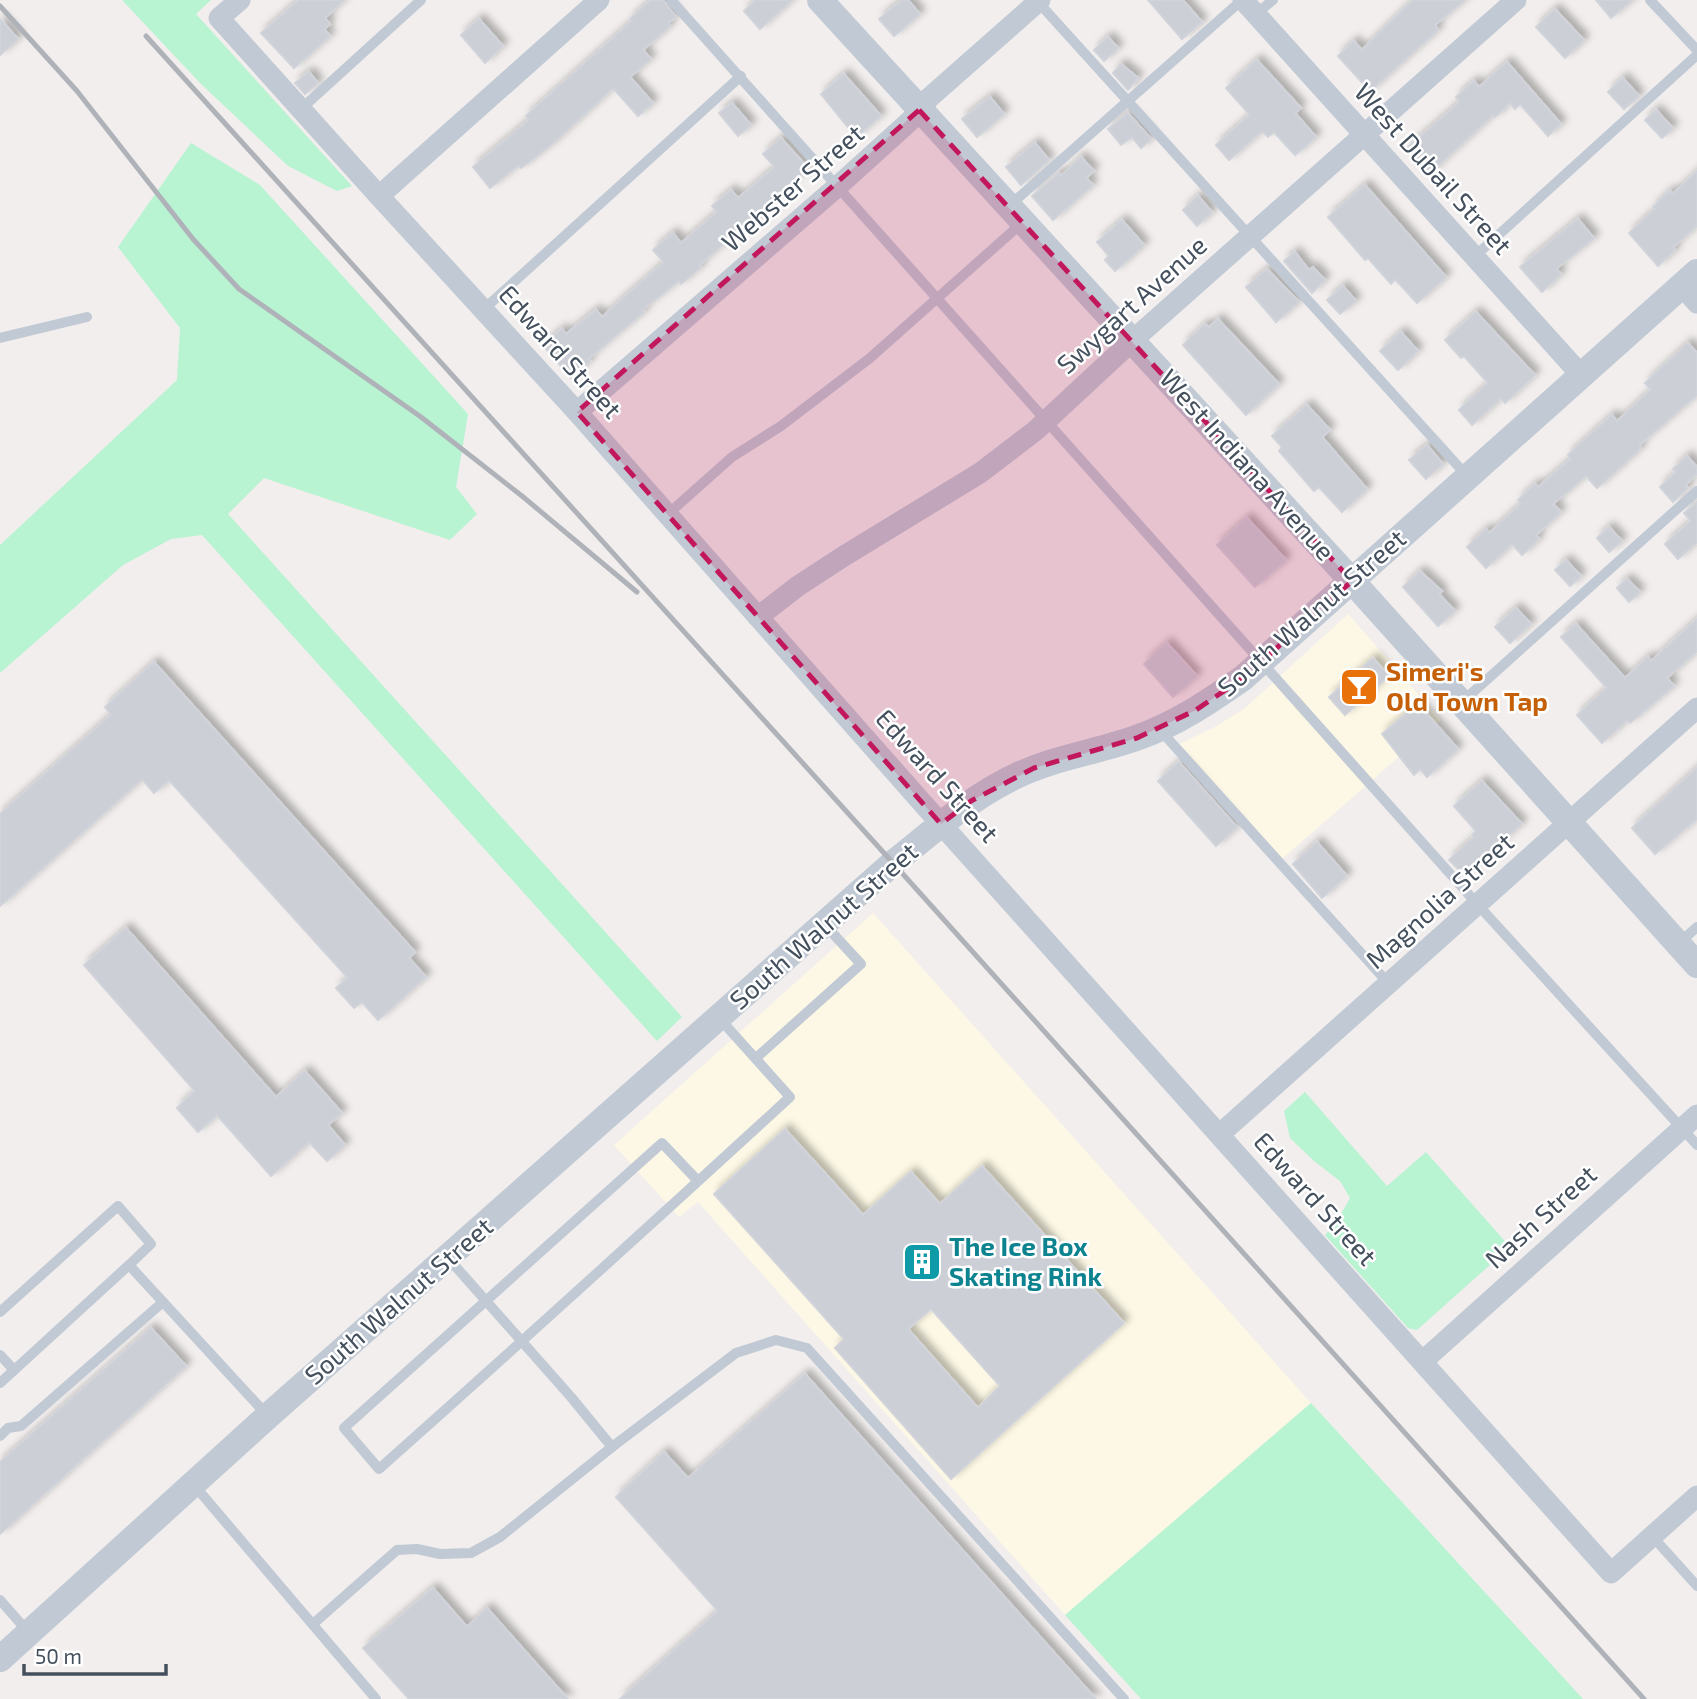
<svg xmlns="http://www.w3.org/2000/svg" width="1697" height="1699" font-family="'Exo 2',sans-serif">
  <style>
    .commercial { fill: #fdf8e5 }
    .green { fill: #b8f3d2 }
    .building { fill: #cccfd6; stroke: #d1d3da; stroke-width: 2; fill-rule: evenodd; filter: url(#shadow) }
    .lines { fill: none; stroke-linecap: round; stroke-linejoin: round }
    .service { stroke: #c0c9d4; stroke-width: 10 }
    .minor { stroke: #c0c9d4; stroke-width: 21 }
    .tertiary { stroke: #c0c9d4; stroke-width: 26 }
    .rail { stroke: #afb2b9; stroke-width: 5 }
    .marked { fill: #c2185b; fill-opacity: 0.2; stroke: #c2185b; stroke-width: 5; stroke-dasharray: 14 9; stroke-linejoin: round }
    .labels { text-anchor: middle; stroke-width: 5; stroke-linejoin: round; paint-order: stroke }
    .street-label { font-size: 26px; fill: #44505d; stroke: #fff }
    .food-label { font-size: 26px; font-weight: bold; fill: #c56008; stroke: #fff; text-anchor: start }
    .culture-label { font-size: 26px; font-weight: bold; fill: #0d838f; stroke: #fff; text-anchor: start }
  </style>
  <defs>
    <filter id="shadow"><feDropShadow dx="5" dy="-5" stdDeviation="3.5" flood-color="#0004"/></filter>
  </defs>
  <rect width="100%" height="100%" fill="#f1eeed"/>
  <g class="commercial">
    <polygon points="1348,614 1441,720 1282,859 1179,744 1213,728 1244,709"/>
    <polygon points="873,913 1311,1403 1065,1615 698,1202 679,1217 614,1145"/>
  </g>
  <g class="green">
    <polygon points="122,0 211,0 196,14 352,186 337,191 288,166 201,84"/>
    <polygon points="191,143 260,185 468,414 456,487 477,514 450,540 264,478 228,514 682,1017 657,1041 202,535 171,539 123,565 0,673 0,545 177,380 180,328 118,247"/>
    <polygon points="1305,1092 1387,1186 1426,1152 1510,1247 1417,1330 1408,1328 1325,1235 1336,1223 1350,1198 1340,1181 1314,1161 1290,1138 1284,1111"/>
    <polygon points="1311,1403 1583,1699 1141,1699 1065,1615"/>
  </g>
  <g class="building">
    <polygon points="299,0 344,0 325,18 330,24 324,29 330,36 294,68 261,33"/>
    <polygon points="651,0 663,0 676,17 668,23 670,26 643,50 651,59 630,77 653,103 638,116 613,88 551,145 521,168 519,165 490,188 473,167 529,120 526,116 632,21 630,19"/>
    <polygon points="756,0 792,0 760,29 744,11"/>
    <polygon points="902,0 908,0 920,14 894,36 879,19"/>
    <polygon points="1148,0 1183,0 1202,22 1182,39"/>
    <polygon points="1413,0 1465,0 1435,25 1438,30 1370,91 1338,56 1354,41 1362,50"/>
    <polygon points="1596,0 1632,0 1611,18"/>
    <polygon points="1555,9 1584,40 1565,58 1536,27"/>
    <polygon points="0,19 18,39 0,55"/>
    <polygon points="479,19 503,46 485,63 461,35"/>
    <polygon points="1108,37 1118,48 1104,61 1094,50"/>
    <polygon points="1257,60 1301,108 1295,113 1316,137 1295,155 1274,132 1268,137 1262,131 1229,160 1216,145 1250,115 1226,88"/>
    <polygon points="1507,62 1561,124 1548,136 1520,104 1515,109 1510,103 1495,117 1493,115 1430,173 1407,148 1460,102 1456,97 1474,81 1479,87"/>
    <polygon points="1121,64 1138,78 1128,90 1113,73"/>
    <polygon points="309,72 318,83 305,94 295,83"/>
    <polygon points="844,74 881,116 856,137 821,94"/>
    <polygon points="1623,78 1639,96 1624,109 1608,92"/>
    <polygon points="990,97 1004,114 977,137 962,119"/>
    <polygon points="732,103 751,125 738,136 719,113"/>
    <polygon points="1656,110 1673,128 1662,138 1645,120"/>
    <polygon points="1128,113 1151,139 1141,148 1132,137 1121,145 1108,129"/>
    <polygon points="781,138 808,168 753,217 756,220 737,236 735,234 699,265 701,267 681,284 679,281 642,310 644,312 588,359 590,361 571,378 543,345 562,329 566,334 596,310 602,317 664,262 653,250 673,233 681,243 717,212 712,206 731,190 738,198 775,167 763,154"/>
    <polygon points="1035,143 1049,160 1021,185 1006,167"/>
    <polygon points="1081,157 1094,171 1086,178 1093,185 1053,220 1032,196 1059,173 1061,176"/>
    <polygon points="1697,171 1697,226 1673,247 1675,250 1658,266 1629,233 1655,209 1653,207 1670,191 1673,194"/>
    <polygon points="1365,185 1446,277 1417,303 1395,279 1391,284 1368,258 1365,260 1328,217"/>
    <polygon points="1198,196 1212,212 1197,226 1183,210"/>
    <polygon points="1578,219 1594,238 1556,269 1561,274 1542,292 1520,267"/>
    <polygon points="1122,220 1144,245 1115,271 1105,260 1109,256 1097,242"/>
    <polygon points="1295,252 1309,270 1313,267 1325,280 1312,293 1284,261"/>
    <polygon points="1267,269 1299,302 1276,322 1246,287"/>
    <polygon points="1343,286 1356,301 1340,314 1327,300"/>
    <polygon points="1476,312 1535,375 1505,403 1501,398 1472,425 1459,410 1488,383 1464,356 1461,358 1445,340"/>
    <polygon points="1218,319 1279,384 1246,415 1183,345 1205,324 1209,327"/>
    <polygon points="1401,332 1418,351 1398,370 1380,351"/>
    <polygon points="1688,343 1697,353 1697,395 1639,445 1641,448 1597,488 1586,476 1553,504 1561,512 1536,535 1539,539 1522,555 1512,544 1486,568 1467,547 1486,529 1489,533 1521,504 1518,500 1535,484 1538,487 1571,459 1568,455 1612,415 1617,421 1651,390 1645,383"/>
    <polygon points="1307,405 1330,430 1322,437 1367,489 1342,512 1319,487 1314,491 1279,451 1282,447 1272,436"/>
    <polygon points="1427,445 1443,464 1426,479 1409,460"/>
    <polygon points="1687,456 1697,467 1697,474 1685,485 1688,488 1673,502 1660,487 1676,472 1673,469"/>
    <polygon points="1697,502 1697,542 1678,559 1665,544 1691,521 1684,513"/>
    <polygon points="1247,518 1286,560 1255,587 1217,545"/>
    <polygon points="1609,527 1622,541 1609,552 1597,538"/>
    <polygon points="1566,560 1581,576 1570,586 1555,570"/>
    <polygon points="1420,571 1442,591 1439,594 1455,611 1438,626 1403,587"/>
    <polygon points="1627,579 1640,592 1629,602 1617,588"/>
    <polygon points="1516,608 1531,624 1510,643 1495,627"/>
    <polygon points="1697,619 1697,651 1667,678 1674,686 1630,723 1627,720 1602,743 1577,715 1607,688 1561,637 1576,624 1625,678 1648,657 1651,661"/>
    <polygon points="1167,643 1197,676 1173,697 1144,664"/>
    <polygon points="1373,658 1389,676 1345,715 1329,697"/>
    <polygon points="154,662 415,952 409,958 426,977 378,1020 362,1002 354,1008 336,988 348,978 169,780 154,793 142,779 0,906 0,814 111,715 105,707"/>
    <polygon points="1418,704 1458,749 1427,777 1420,769 1414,775 1382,734"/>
    <polygon points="1179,762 1237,827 1216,846 1158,781"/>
    <polygon points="1697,768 1697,819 1655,854 1632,828"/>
    <polygon points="1482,781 1522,824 1463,874 1449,860 1474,837 1472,835 1476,831 1454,806"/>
    <polygon points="1317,842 1347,876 1322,898 1293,864"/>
    <polygon points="126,928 276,1097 305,1071 342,1113 328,1125 345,1145 327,1161 309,1142 271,1176 217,1115 198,1132 177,1108 195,1091 84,965"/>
    <path d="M 785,1129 L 863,1215 L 911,1172 L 940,1204 L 982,1166 L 1124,1323 L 951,1479 L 835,1348 L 844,1339 L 714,1194 ZM 931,1309 L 1000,1386 L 978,1408 L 908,1329 Z"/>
    <polygon points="151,1328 186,1366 0,1534 0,1462"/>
    <polygon points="805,1374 1096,1699 620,1699 718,1611 616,1497 664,1452 688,1478"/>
    <polygon points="433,1588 467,1627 487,1608 568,1699 409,1699 363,1648"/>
  </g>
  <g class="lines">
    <g class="service">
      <polyline points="671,0 1478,905 1697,1145"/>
      <polyline points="1650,0 1697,50"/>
      <polyline points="1038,2 1468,477"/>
      <polyline points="1256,14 1273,0"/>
      <polyline points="301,109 421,0"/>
      <polyline points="1009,206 1242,0"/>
      <polyline points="1474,257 1697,55"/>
      <polyline points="484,309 741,76"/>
      <polyline points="0,338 87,317"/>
      <polyline points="668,514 732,457 781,426 870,358 1023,222"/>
      <polyline points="1462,702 1697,491"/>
      <polyline points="1160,730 1389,984"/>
      <polyline points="1678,944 1697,927"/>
      <polyline points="756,1058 861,964 824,924"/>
      <path d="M 698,1181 L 662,1143 L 344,1428 L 379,1469 C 517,1346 654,1222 790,1097 L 719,1018"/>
      <polyline points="448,1258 571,1397 612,1447 736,1353 776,1340 807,1348 1124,1699"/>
      <polyline points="0,1312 118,1206 151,1244 129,1265"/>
      <polyline points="0,1355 14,1370"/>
      <polyline points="0,1383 129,1265 267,1415"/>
      <polyline points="0,1436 8,1428 21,1426 163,1302"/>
      <polyline points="194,1485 376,1699"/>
      <polyline points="1652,1536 1697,1586"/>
      <polyline points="0,1600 29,1633"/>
      <polyline points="313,1624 397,1550 417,1549 440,1554 471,1553 500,1537 612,1447"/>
    </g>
    <g class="minor">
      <polyline points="240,0 219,18 379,196 577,412 941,824 1611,1573 1697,1496"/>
      <polyline points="1243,0 1582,376"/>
      <polyline points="379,196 599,0"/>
      <polyline points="1682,286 1697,303"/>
      <polyline points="577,412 838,186 911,120 929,98 1040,0"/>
      <polyline points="758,617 798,586 844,556 980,473 1035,431 1133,340 1516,0"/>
      <polyline points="1220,1134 1697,708"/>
      <polyline points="1423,1361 1697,1115"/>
    </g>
    <g class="tertiary">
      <polyline points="820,0 1352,581 1697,965"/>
      <path d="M 0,1659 L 268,1416 L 893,863 C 931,833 966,801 1010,779 C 1050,758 1094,753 1136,738 C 1175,725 1210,701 1243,678 L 1697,272"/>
    </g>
    <g class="rail">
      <polyline points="0,6 77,91 193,239 239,289 421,417 522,496 637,592"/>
      <polyline points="146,36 893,863 1644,1699"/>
    </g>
  </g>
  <path class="marked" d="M 919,110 L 1352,581 L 1243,678 L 1196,710 L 1137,738 L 1034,768 L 971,801 L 941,824 L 577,412 Z"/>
  <defs>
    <symbol id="bar-square" viewBox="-11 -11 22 22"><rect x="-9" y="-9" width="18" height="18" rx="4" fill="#e8710a" stroke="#fff"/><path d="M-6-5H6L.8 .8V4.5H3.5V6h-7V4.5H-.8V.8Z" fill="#fff"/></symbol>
    <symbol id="building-square" viewBox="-11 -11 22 22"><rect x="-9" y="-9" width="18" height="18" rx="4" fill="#0f9aa8" stroke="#fff"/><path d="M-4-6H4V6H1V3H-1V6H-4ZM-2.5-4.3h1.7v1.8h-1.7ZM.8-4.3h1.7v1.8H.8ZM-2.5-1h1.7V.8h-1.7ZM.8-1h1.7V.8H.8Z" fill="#fff"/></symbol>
  </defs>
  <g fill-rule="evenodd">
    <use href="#bar-square" x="1337" y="665" width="44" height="44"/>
    <use href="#building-square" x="900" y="1240" width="44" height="44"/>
  </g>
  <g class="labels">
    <g class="street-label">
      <text transform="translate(1433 169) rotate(48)" y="9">West Dubail Street</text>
      <text transform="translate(793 188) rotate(-41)" y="9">Webster Street</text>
      <text transform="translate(1132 305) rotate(-42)" y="9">Swygart Avenue</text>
      <text transform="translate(560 352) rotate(48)" y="9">Edward Street</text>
      <text transform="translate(1247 465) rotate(48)" y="9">West Indiana Avenue</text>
      <text transform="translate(1312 613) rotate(-41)" y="9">South Walnut Street</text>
      <text transform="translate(937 776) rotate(48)" y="9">Edward Street</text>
      <text transform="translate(1440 901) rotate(-42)" y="9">Magnolia Street</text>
      <text transform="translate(824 926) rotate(-41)" y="9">South Walnut Street</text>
      <text transform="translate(1315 1199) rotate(48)" y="9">Edward Street</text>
      <text transform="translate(1541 1217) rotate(-42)" y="9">Nash Street</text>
      <text transform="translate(399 1301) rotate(-41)" y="9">South Walnut Street</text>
    </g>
    <g class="food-label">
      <text x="1386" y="681">Simeri's<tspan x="1386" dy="30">Old Town Tap</tspan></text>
    </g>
    <g class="culture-label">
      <text x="949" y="1256">The Ice Box<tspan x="949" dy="30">Skating Rink</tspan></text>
    </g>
  </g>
  <path d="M24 1664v10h142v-10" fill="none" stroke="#44505d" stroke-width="3.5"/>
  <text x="35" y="1664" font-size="21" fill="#44505d" stroke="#ffffff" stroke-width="5" paint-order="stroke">50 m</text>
</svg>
